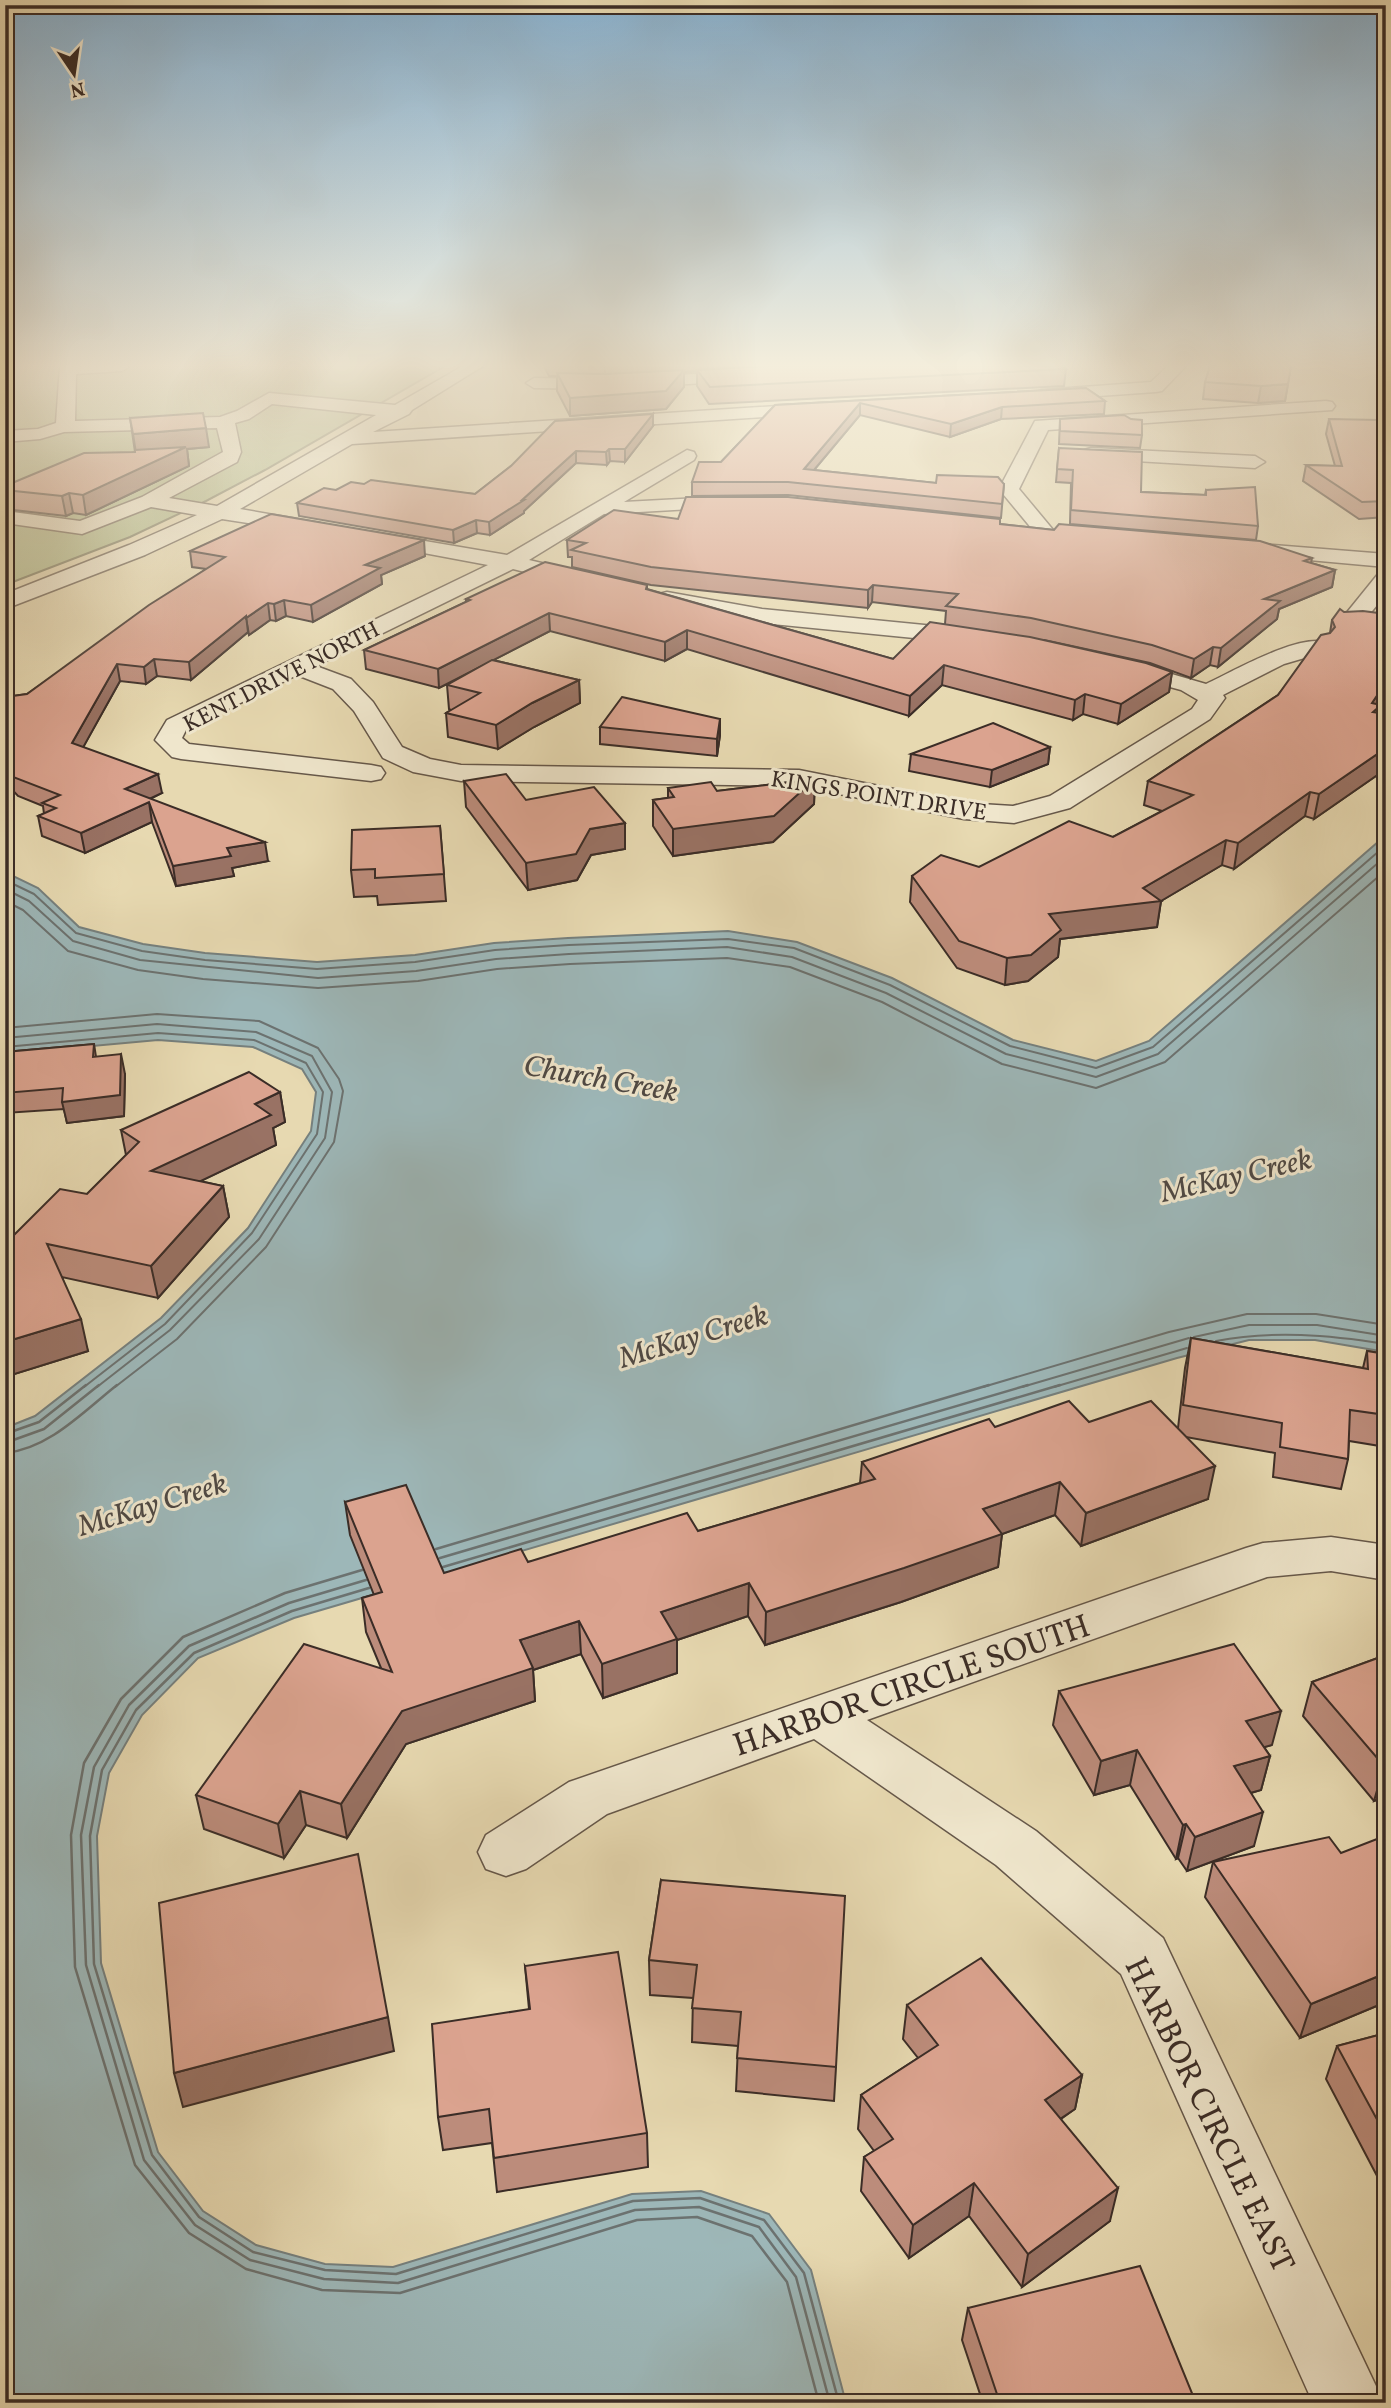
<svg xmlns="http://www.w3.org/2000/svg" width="1391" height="2408" font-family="Vollkorn,serif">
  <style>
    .green { fill: #b4bf8d; stroke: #78765a; stroke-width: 2 }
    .water { fill: #9db7b8; stroke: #76807e; stroke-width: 2 }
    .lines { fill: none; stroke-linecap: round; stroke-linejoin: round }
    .shore-far1 { stroke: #6c7270; stroke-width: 2 }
    .shore { stroke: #6c7270; stroke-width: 2.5 }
    .minor-casing { stroke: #66584a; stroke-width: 3 }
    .minor { fill: #efe6cc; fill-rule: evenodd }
    .wall { fill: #bc8c7b; stroke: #3b2d27; stroke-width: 2 }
    .shaded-wall { fill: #997264; stroke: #3b2d27; stroke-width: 2 }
    .building { fill: #dba38f; stroke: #3b2d27; stroke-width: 2 }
    .labels { text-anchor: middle; stroke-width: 6; stroke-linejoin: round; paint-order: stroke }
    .far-street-label { font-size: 23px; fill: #3b2d27; stroke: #efe6cc }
    .water-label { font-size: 30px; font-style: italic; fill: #4f4944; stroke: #efe6cc }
    .near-street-label { font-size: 33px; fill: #3b2d27; stroke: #efe6cc }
  </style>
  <rect width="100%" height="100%" fill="#e7d9b1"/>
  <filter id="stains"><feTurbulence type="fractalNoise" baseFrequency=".00286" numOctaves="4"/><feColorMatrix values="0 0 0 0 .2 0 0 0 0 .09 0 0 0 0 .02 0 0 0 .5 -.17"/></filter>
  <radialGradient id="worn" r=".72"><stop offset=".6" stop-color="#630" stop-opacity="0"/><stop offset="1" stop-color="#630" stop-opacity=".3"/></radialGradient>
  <polygon class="green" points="5,366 445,366 265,470 206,501 130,537 5,585"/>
  <polygon class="water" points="1386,835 1386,1352 1315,1340 1249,1340 1177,1358 294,1618 198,1658 142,1715 109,1773 97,1836 101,1963 158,2152 203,2211 256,2245 325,2264 393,2267 632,2194 701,2191 769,2214 811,2270 846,2403 5,2403 5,1428 35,1416 161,1318 248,1228 311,1131 316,1092 302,1069 253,1047 158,1040 5,1054 5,872 38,888 79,927 143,944 205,953 317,962 415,955 494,943 568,938 728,931 797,942 892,978 1013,1040 1096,1061 1149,1041"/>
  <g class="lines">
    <g class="shore-far1">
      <polyline points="5,880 34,894 76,933 142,951 205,960 317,969 415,962 495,950 569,945 728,939 794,948 890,985 1010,1046 1096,1068 1153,1047 1386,845"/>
      <polyline points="5,889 29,901 73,941 140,960 318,978 416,971 496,959 569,954 727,947 792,957 886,993 1006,1054 1096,1077 1158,1054 1386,856"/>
      <polyline points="5,901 23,910 68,951 138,970 203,979 318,988 418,981 497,969 570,964 727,958 790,967 882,1002 1002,1064 1096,1088 1165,1062 1386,870"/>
      <polyline points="5,1028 157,1014 259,1021 318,1048 339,1079 343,1091 334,1142 266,1247 177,1339 115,1387"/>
      <polyline points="5,1038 157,1024 256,1032 312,1056 332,1092 325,1138 259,1239 170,1330 97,1387"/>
      <polyline points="5,1047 158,1033 254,1040 306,1063 323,1092 317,1134 252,1233 165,1324 84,1387"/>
      <polyline points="1194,1337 1249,1325 1317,1325 1386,1336"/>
      <path d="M 1216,1341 C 1273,1330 1329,1335 1386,1344"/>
      <polyline points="983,1387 1169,1332 1247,1314 1316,1314 1386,1325"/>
      <polyline points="1022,1387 1189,1338"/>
      <polyline points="1054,1387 1187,1348"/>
    </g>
    <g class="shore">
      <polyline points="5,1434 39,1422 86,1385"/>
      <polyline points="5,1443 44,1429 99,1385"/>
      <path d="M 5,1453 C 49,1449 84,1411 117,1385"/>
      <polyline points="436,1549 989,1385"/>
      <polyline points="440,1558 1028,1385"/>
      <polyline points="443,1567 1060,1385"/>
      <polyline points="362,1570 285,1593 183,1637 121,1699 84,1763 71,1835 75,1967 135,2165 189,2233 246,2269 322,2290 400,2293 637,2220 697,2217 752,2236 787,2282 819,2403"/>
      <polyline points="366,1580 289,1603 189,1646 129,1705 94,1767 81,1835 86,1965 144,2160 195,2225 250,2260 324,2279 398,2283 635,2210 699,2207 759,2227 796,2277 830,2403"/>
      <polyline points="369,1588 292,1611 194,1653 136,1710 102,1770 90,1836 94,1964 152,2155 199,2217 253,2252 325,2270 396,2274 633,2201 700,2198 764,2220 804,2273 839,2403"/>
    </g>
    <defs>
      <g id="minor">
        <path d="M 60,366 L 130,366 L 122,371 L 76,374 L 75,421 L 220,417 L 237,411 L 269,393 L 395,405 L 463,366 L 483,366 L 412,410 L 409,414 L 373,432 L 824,403 L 833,408 L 824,413 L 352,444 L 240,509 L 320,523 L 323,527 L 320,531 L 313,533 L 222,519 L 145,555 L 5,609 L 5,594 L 129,545 L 197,515 L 151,507 L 82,534 L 5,523 L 5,511 L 80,521 L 142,497 L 223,452 L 217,428 L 64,432 L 40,439 L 5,442 L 5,431 L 38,429 L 56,423 ZM 272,404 L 376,415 L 217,506 L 169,498 L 237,462 L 241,452 L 235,423 L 249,419 Z"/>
        <polygon points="1168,366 1186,366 1162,391 1156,392 1041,400 1032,395 1041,390 1151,382"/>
        <polygon points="749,371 757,376 755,380 605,389 534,388 526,383 534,378 605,379"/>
        <polygon points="1326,401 1332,402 1335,406 1332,410 1048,430 1019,489 1054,531 1051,535 1037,535 999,489 1035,421"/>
        <polygon points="1091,448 1255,456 1265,462 1255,468 1084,458 1082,454 1084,450"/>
        <path d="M 687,450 L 694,452 L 696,456 L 694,460 L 624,502 L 737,496 L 744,498 L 747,502 L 744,506 L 604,514 L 529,560 L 592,575 L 595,580 L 592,585 L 584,587 L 513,569 L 316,666 L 351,679 L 373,702 L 402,747 L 430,759 L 461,765 L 799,770 L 964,803 L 1013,806 L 1050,796 L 1192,709 L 1198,700 L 1181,690 L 1111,671 L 1108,666 L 1111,661 L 1120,659 L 1206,684 C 1234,671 1296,635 1325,642 L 1329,647 L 1325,652 L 1284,664 L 1223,695 L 1225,698 L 1210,719 L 1070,808 L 1014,823 L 964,819 L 799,786 L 461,781 L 413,772 L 383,758 L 354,711 L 333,689 L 297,675 L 186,730 L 182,738 L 189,744 L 371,765 L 381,767 L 385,773 L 381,779 L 371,781 L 181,759 L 172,757 L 155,740 L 167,720 L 488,565 L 365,542 L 361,538 L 365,534 L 372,532 L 507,555 Z"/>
        <polygon points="1249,543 1386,554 1386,567 1241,554 1238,549 1241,544"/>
        <polygon points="1386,572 1386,594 1356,631 1340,631 1336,626 1340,621 1378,574"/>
        <polygon points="667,592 762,609 975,630 983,632 987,637 983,642 975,644 762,623 659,604 656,599 659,594"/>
        <polygon points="1331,1537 1386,1545 1386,1580 1331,1571 1267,1577 867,1720 1036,1831 1163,1938 1384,2403 1313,2403 1121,1974 996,1865 814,1739 607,1814 526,1869 506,1876 486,1869 478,1852 486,1835 569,1782 1246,1548 1263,1543"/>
      </g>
    </defs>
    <use href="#minor" class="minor-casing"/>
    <use href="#minor" class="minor"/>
  </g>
  <g class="wall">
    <polygon points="544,366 1062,366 1066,369 1064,386 709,404 697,386 697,371 684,372 684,387 666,409 570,416 557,391 557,376 549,376"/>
    <polygon points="1291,366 1285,401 1258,403 1203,399 1205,382"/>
    <polygon points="1086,388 1105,401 1104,414 1001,419 950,437 860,415 814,470 936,483 1004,484 1001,518 788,495 692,496 692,482 721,462 775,405"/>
    <polygon points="130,418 209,447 187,449 189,466 86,515 73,513 66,516 5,509 5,486 135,452"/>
    <polygon points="1060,419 1142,435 1140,448 1059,444"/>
    <polygon points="1329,419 1386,423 1386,517 1359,519 1303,481 1306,465 1335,466 1326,434"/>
    <polygon points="653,426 625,462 610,461 607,465 576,463 524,511 524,513 490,535 477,533 454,543 299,516 297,503 336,490 364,484 475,494 511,466"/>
    <polygon points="1059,448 1141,492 1205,495 1206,490 1258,526 1256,540 1070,524 1071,483 1056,482"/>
    <polygon points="678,519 1000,524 1312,558 1311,563 1335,570 1332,587 1279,609 1277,619 1218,667 1210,665 1191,678 1150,663 1044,640 1172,672 1169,692 1118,724 1083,714 1073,720 942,685 909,716 687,649 665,661 550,631 493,660 579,680 580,703 534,727 498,749 448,737 446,713 451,710 449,709 447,685 472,672 439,688 366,669 364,650 466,602 466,599 647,585 647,589 893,659 945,624 946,611 872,602 868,608 651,585 572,567 572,557 568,557 567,540"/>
    <polygon points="190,551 425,556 381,575 382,584 313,622 286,616 276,621 270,620 249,635 248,632 191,680 157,676 146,684 120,681 83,747 162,793 150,799 268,861 232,868 234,876 176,886 152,822 85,853 42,836 38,816 44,814 43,806 18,796 5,782 5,697 27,694 206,569 192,567"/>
    <polygon points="1344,612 1386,614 1386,698 1380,706 1379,713 1386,714 1386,769 1314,819 1305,816 1234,869 1222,865 1161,901 1157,927 1060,939 1058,957 1028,981 1005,985 957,968 910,902 912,876 979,867 1113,837 1162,811 1144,805 1148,781 1278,695 1330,633 1332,620"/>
    <polygon points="720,719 720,735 717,756 600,744 600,727"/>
    <polygon points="1050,747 1048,764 990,787 909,771 911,754"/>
    <polygon points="815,779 814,804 773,842 673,856 653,826 653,800 668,798 668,788 717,791"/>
    <polygon points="464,781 526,800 625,823 625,849 591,855 577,880 528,890 466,807"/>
    <polygon points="440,826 446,901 378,905 377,896 354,897 351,870"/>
    <polygon points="94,1044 96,1057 125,1074 124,1116 67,1123 64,1109 5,1113 5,1052"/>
    <polygon points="280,1092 285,1122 273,1128 276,1145 200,1181 223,1186 229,1217 158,1298 62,1277 88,1351 5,1377 5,1244 87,1194 126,1155 121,1130"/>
    <polygon points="1191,1338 1363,1368 1367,1351 1386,1354 1386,1447 1349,1441 1348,1459 1341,1489 1273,1477 1275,1453 1186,1437 1208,1499 1081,1546 1055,1515 1002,1534 998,1567 901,1602 765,1645 748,1616 677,1640 677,1673 603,1698 581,1654 533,1670 535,1701 406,1744 347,1838 306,1825 284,1858 204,1829 196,1795 381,1668 366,1632 362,1598 374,1595 350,1535 345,1502 444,1573 528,1562 698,1531 860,1483 862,1462 995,1427 1089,1422 1178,1428 1185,1368"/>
    <polygon points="1386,1655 1386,1796 1374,1801 1303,1716 1312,1682"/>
    <polygon points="1059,1691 1272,1745 1264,1747 1270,1756 1261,1790 1251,1793 1254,1846 1187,1871 1178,1858 1176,1859 1130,1785 1094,1795 1053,1725"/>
    <polygon points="1386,1850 1386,2002 1300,2038 1205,1897 1213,1862"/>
    <polygon points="661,1880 836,2067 834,2101 736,2091 738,2046 692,2042 693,1998 650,1995 649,1960"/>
    <polygon points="525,1966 647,2133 648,2167 497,2192 492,2143 443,2150 438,2117 529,2009"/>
    <polygon points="907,2005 1082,2075 1075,2109 1061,2119 1110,2221 1022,2287 969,2216 909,2258 861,2191 864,2157 874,2151 858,2129 861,2095 918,2058 903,2039"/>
    <polygon points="1386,2033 1386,2193 1326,2079 1337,2046"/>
    <polygon points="968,2308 1196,2403 983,2403 962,2340"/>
  </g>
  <g class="shaded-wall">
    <polygon points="605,366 790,366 684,372 684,387 666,409 570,416 570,398 605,376"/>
    <polygon points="1288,384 1285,401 1258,403 1261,386"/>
    <polygon points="860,403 860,415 804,482 804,469"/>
    <polygon points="1002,407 1001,419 950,437 951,424"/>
    <polygon points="653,414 653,426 625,462 625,449"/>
    <polygon points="206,428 209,447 187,449 189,466 86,515 83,495 136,453 133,434"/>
    <polygon points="609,449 610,461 607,465 606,452"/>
    <polygon points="576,451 576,463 524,511 524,513 490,535 489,522 522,500"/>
    <polygon points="69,493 73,513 66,516 62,496"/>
    <polygon points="476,520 477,533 454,543 453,530"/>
    <polygon points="424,540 425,556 381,575 382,584 313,622 311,605 365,565"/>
    <polygon points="1335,570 1332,587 1279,609 1277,619 1218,667 1221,648 1264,599"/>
    <polygon points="873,585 872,602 868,608 868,590"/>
    <polygon points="284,600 286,616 276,621 274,604"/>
    <polygon points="268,603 270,620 249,635 246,618"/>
    <polygon points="549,613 550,631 439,688 438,669"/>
    <polygon points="246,616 248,632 191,680 189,662"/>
    <polygon points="687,630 687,649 665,661 665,642"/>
    <polygon points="1213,647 1210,665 1191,678 1194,659"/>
    <polygon points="154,659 157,676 146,684 144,667"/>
    <polygon points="117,664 120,681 75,762 72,743"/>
    <polygon points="944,665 942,685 909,716 910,696"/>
    <polygon points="1172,672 1169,692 1118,724 1121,704"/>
    <polygon points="579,680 580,703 534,727 498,749 496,725 532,703"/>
    <polygon points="1386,682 1386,698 1380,706 1376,728 1372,703"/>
    <polygon points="1085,694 1083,714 1073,720 1075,700"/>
    <polygon points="720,719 720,735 717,756 717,739"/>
    <polygon points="1050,747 1048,764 990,787 992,770"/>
    <polygon points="1386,748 1386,769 1314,819 1319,794"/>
    <polygon points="158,774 162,793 128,809 125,789"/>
    <polygon points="815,779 814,804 773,842 673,856 673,829"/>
    <polygon points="1310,792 1305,816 1234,869 1238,843"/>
    <polygon points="149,802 152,822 85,853 81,833"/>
    <polygon points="625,823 625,849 591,855 577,880 528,890 526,863 590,829"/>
    <polygon points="1226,840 1222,865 1161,901 1157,927 1060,939 1058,957 1028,981 1005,985 1007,958 1049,914 1143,888"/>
    <polygon points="265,842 268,861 232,868 234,876 176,886 173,866 227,848"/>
    <polygon points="121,1054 125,1074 124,1116 67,1123 62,1102"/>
    <polygon points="280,1092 285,1122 273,1128 276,1145 157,1202 151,1171 255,1104"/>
    <polygon points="223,1186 229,1217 158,1298 151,1266"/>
    <polygon points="81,1319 88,1351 5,1377 5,1342"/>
    <polygon points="1215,1466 1208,1499 1081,1546 1086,1513"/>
    <polygon points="1060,1482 1055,1515 1002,1534 998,1567 901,1602 765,1645 766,1612 983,1509"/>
    <polygon points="749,1583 748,1616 677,1640 677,1673 603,1698 602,1664 661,1612"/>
    <polygon points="579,1621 581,1654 533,1670 535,1701 406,1744 347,1838 341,1804 402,1711 520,1640"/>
    <polygon points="1281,1711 1272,1745 1237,1755 1246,1721"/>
    <polygon points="1137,1750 1130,1785 1094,1795 1101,1761"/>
    <polygon points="1270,1756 1261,1790 1225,1800 1234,1766"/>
    <polygon points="1384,1766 1386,1766 1386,1796 1374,1801"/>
    <polygon points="300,1791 306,1825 284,1858 278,1824"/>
    <polygon points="1263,1812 1254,1846 1187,1871 1195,1837"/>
    <polygon points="1186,1824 1178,1858 1176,1859 1183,1825"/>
    <polygon points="1386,1973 1386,2002 1300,2038 1311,2004"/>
    <polygon points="388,2017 394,2051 183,2107 174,2073"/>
    <polygon points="1082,2075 1075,2109 1039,2133 1045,2100"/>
    <polygon points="974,2183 969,2216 909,2258 913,2225"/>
    <polygon points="1118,2188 1110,2221 1022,2287 1028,2254"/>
  </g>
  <g class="building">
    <polygon points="766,366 1062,366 1066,369 710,387 697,370"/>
    <polygon points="1210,366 1291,366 1288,384 1261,386 1205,382"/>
    <polygon points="684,370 666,391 570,398 557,373 605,374"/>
    <polygon points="1086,388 1105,401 1002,407 951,424 860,403 804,469 936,483 937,475 998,477 1004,484 1002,504 788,482 692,482 699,462 721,462 775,405"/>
    <polygon points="203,413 206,428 133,434 130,418"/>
    <polygon points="653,414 625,449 609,449 606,452 576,451 522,500 524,500 489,522 476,520 453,530 297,503 324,488 336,490 351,482 364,484 371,480 475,494 511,466 555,421"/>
    <polygon points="1124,415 1131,419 1142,420 1142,435 1060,431 1060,419"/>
    <polygon points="1329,419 1379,420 1386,423 1386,501 1362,502 1306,465 1342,466"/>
    <polygon points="186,447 83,495 69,493 62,496 5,490 5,486 84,453 135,452 135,450"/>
    <polygon points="1059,448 1142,452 1141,492 1206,495 1206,490 1255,487 1258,526 1071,510 1073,470 1057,469"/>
    <polygon points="686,497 788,497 1000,519 1000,524 1054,530 1059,524 1260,541 1312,558 1304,561 1335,570 1264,599 1280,601 1221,648 1213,647 1194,659 1152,645 1031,618 946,606 958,594 873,585 868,590 651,567 571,550 586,543 567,540 614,510 678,519"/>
    <polygon points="271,514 424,540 365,565 380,568 311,605 284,600 274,604 268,603 246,618 246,616 189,662 154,659 144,667 117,664 72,743 158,774 125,789 265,842 227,848 231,856 173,866 149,802 81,833 38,816 56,808 42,803 60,795 13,777 5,768 5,697 27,694 149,605 225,557 190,551"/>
    <polygon points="545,562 647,585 646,589 893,659 930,622 1030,637 1146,663 1172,672 1121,704 1085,694 1075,700 944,665 910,696 687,630 665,642 549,613 438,669 364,650 470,600 466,599"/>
    <polygon points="1340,609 1344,612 1363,611 1386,614 1386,682 1372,703 1381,705 1373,712 1386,714 1386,748 1319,794 1310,792 1238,843 1226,840 1143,888 1161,901 1049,914 1061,930 1031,955 1007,958 959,941 912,876 941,855 979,867 1069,821 1113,837 1193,795 1148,781 1278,695 1321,635 1330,633 1335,627 1332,620"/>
    <polygon points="492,660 579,680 532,703 496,725 446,713 480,693 447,685"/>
    <polygon points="622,697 720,719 717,739 600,727"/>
    <polygon points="993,723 1050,747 992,770 911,754"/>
    <polygon points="506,774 526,800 594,787 625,823 590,829 576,854 526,863 464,781"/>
    <polygon points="815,779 774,816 673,829 653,800 674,797 668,788 711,782 717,791"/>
    <polygon points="440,826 444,874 375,878 375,869 351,870 352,830"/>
    <polygon points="94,1044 93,1057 121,1054 120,1095 62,1102 63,1088 5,1093 5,1052"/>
    <polygon points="249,1072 280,1092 255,1104 271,1115 151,1171 223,1186 151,1266 47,1244 81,1319 5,1342 5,1244 60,1189 87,1194 139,1142 121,1130"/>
    <polygon points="1191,1338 1368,1369 1367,1351 1386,1354 1386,1415 1350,1410 1348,1459 1280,1447 1282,1423 1183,1405"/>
    <polygon points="1069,1401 1089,1422 1151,1401 1215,1466 1086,1513 1060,1482 983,1509 1002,1534 904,1568 766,1612 749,1583 661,1612 677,1639 602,1664 579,1621 520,1640 533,1668 402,1711 341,1804 300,1791 278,1824 196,1795 304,1644 392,1672 362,1598 382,1592 345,1502 406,1485 444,1573 521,1549 528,1562 687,1513 698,1531 875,1479 862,1462 989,1419 995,1427"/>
    <polygon points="1234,1644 1281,1711 1246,1721 1270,1756 1234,1766 1263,1812 1195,1837 1186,1824 1183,1825 1137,1750 1101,1761 1059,1691"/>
    <polygon points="1386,1655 1386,1766 1384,1766 1312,1682"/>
    <polygon points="1329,1837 1341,1853 1377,1839 1386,1850 1386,1973 1311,2004 1213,1862"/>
    <polygon points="358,1854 388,2017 174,2073 159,1903"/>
    <polygon points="661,1880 845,1896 836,2067 737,2058 741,2012 692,2008 697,1965 649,1960"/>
    <polygon points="618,1952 647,2133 494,2158 489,2109 438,2117 432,2024 530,2009 525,1966"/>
    <polygon points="981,1958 1082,2075 1045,2100 1118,2188 1028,2254 974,2183 913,2225 864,2157 893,2139 861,2095 938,2045 907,2005"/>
    <polygon points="1386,2033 1386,2136 1337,2046"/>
    <polygon points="1140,2266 1196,2403 1000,2403 968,2308"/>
  </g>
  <linearGradient id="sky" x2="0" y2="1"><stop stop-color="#8ab5d5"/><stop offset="0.52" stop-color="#f4eedc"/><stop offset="1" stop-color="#f4eedc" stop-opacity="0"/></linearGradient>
  <rect width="1391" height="703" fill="url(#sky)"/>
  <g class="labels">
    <g class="far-street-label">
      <text transform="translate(281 676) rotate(-27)" y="8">KENT DRIVE NORTH</text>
      <text transform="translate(879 795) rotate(9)" y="8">KINGS POINT DRIVE</text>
    </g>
    <g class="water-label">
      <text transform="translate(601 1078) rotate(10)" y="10">Church Creek</text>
      <text transform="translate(1236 1175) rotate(-13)" y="10">McKay Creek</text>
      <text transform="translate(693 1336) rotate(-17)" y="10">McKay Creek</text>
      <text transform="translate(152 1504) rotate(-17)" y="10">McKay Creek</text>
    </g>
    <g class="near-street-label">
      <text transform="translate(911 1684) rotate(-19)" y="12">HARBOR CIRCLE SOUTH</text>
      <text transform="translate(1211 2114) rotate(64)" y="12">HARBOR CIRCLE EAST</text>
    </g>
  </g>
  <rect width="1391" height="2408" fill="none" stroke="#e7d9b1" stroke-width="28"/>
  <rect x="7" y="7" width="1377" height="2394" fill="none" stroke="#3b2d27" stroke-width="3.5"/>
  <rect x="14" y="14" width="1363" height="2380" fill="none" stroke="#3b2d27" stroke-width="2"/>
  <g transform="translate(74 74) rotate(167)" stroke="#efe6cc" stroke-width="5" paint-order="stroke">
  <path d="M0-5L12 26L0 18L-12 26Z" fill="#3b2d27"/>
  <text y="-10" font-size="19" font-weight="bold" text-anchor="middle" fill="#3b2d27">N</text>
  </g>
  <rect width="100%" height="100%" filter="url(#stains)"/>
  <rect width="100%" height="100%" fill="url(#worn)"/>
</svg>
